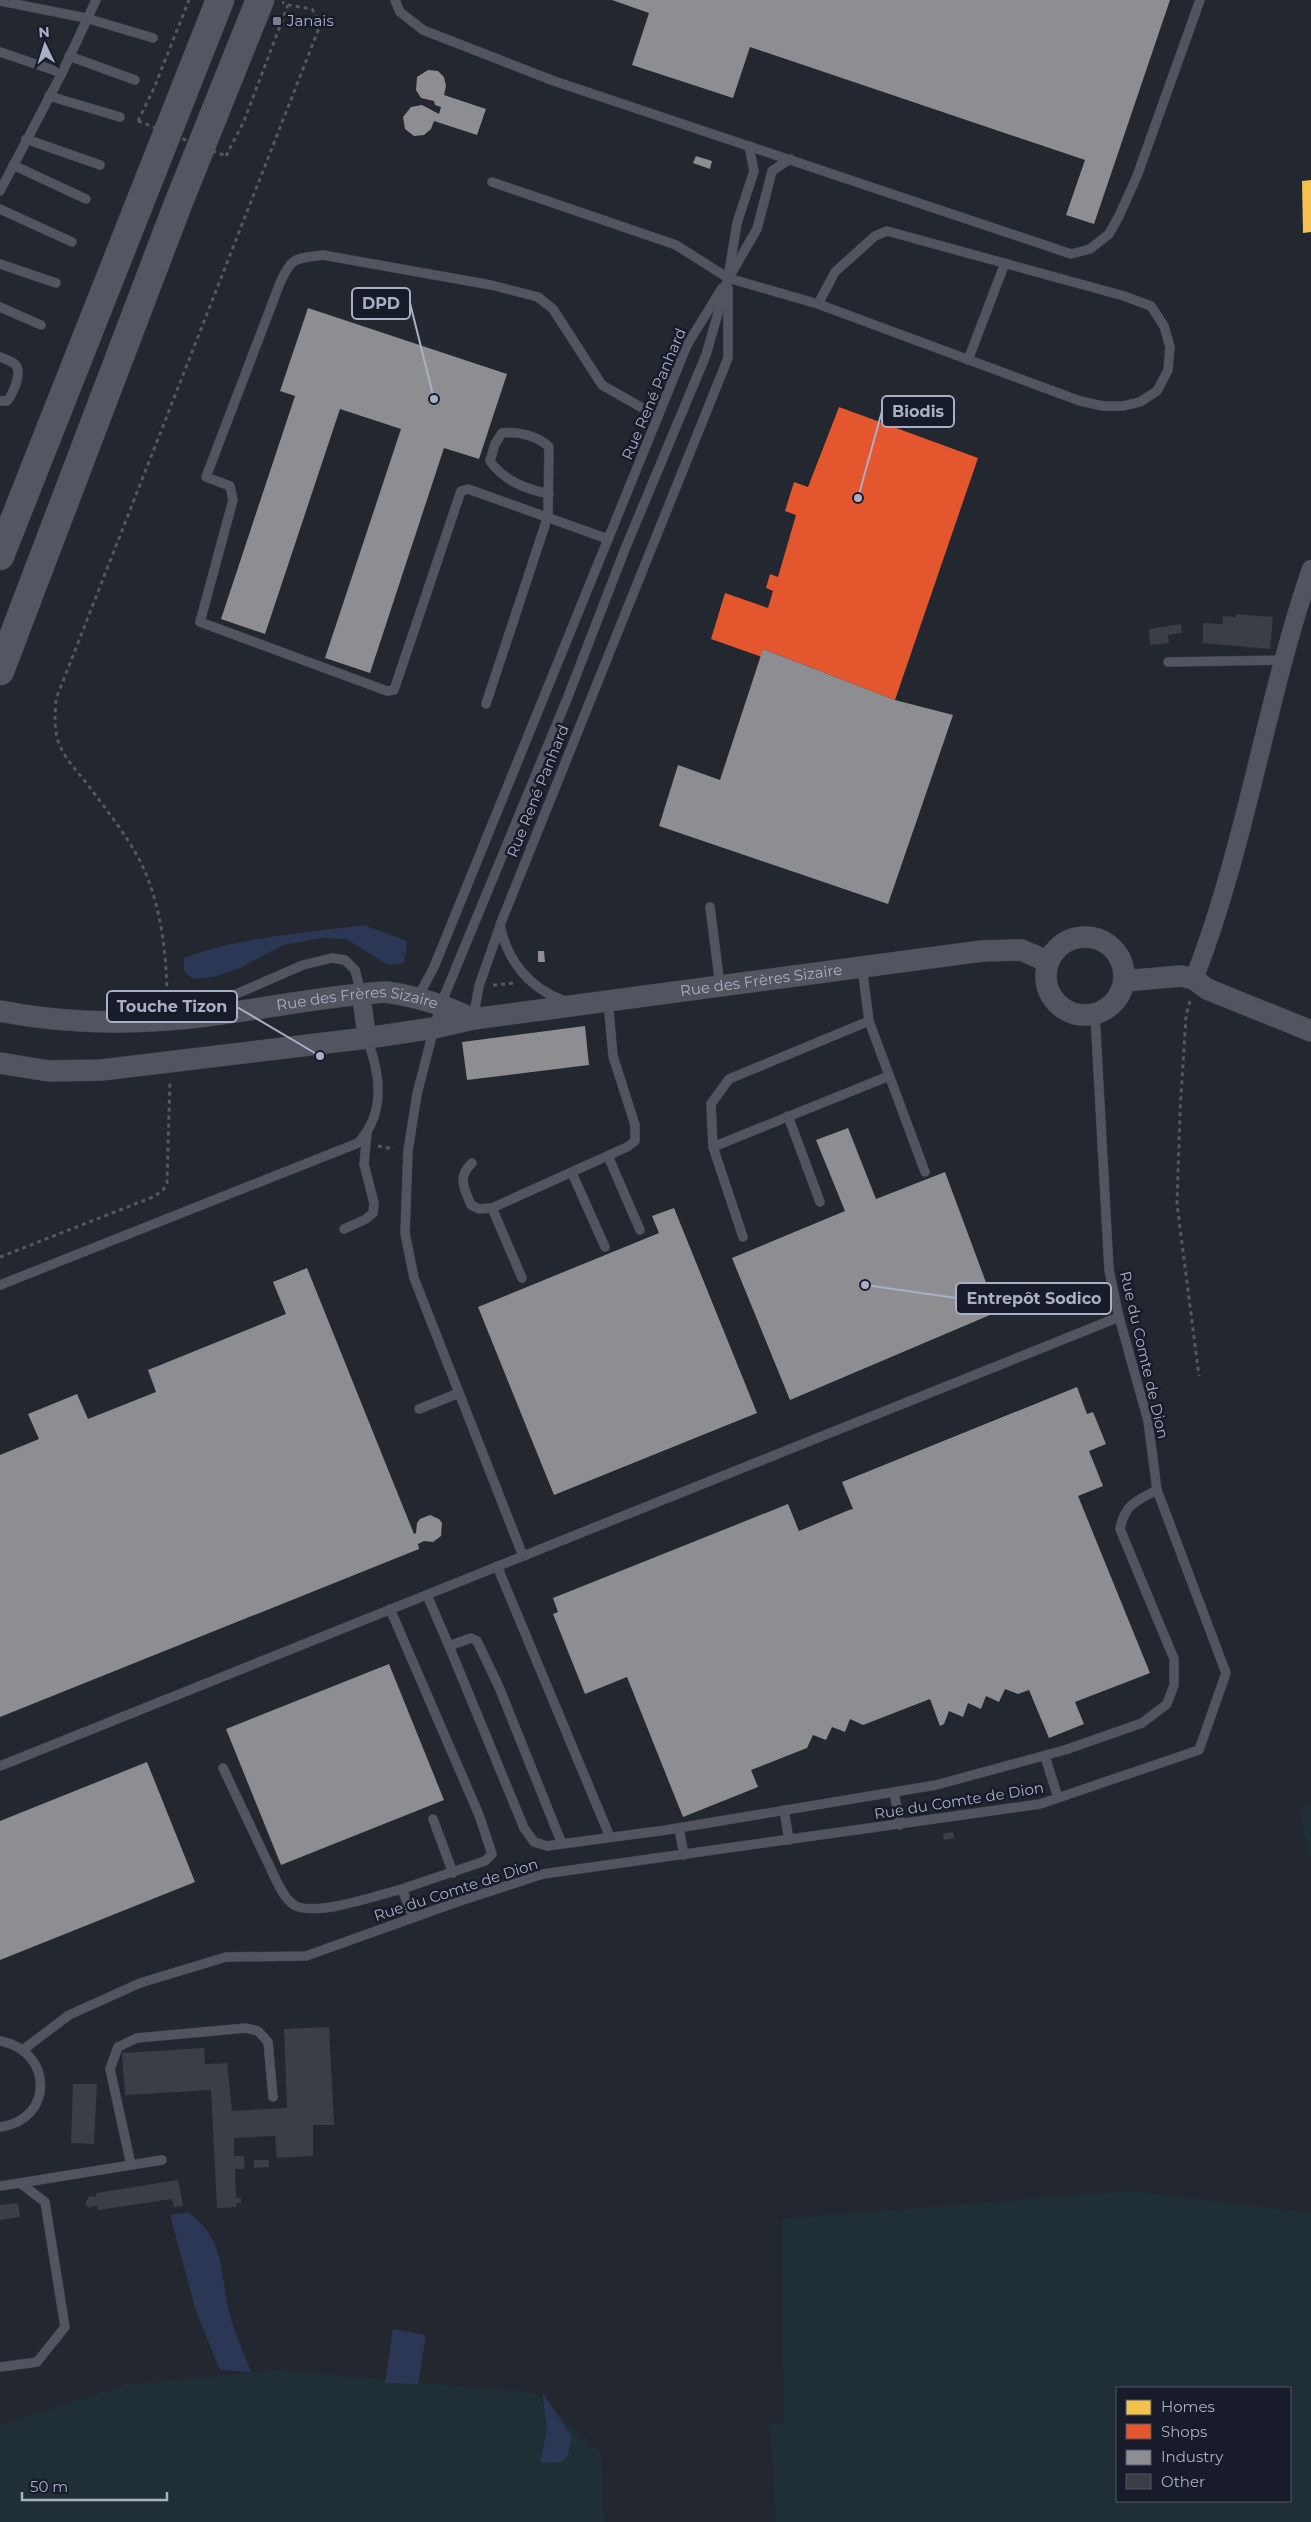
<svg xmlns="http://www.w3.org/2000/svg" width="1311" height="2522" font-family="Montserrat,sans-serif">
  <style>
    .green { fill: #202f36; fill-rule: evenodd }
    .water { fill: #2c3655 }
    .homes { fill: #f2c14e }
    .shops { fill: #e4572e }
    .industry { fill: #8d8d92 }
    .building { fill: #3b3e47 }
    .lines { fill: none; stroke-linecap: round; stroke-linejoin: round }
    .service-casing { stroke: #40434b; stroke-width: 10 }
    .minor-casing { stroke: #40434b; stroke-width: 19 }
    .tertiary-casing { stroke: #40434b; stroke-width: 22 }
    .primary-casing { stroke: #40444d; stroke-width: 29 }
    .path { stroke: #545861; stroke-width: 3; stroke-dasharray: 4 4; stroke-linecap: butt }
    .service { stroke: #52555f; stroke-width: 9 }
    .minor { stroke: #52555f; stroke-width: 18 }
    .tertiary { stroke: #52555f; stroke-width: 21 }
    .primary { stroke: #545761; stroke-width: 28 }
    .path-bridge { stroke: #545861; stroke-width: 3; stroke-dasharray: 4 4; stroke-linecap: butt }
    .poi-dot { fill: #7b8090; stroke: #171b2a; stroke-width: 2 }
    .labels { text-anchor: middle; stroke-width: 5; stroke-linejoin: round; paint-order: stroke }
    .poi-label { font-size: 15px; fill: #aab0c4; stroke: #171b2a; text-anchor: start }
    .street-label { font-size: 15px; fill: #aab0c4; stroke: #171b2a }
    .leader { fill: none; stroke: #aab0c4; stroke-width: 2 }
    .callout-dot { fill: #aab0c4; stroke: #171b2a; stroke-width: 2 }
    .callout { fill: #171b2a; stroke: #aab0c4; stroke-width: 2 }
    .callout-label { font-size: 16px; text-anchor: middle; font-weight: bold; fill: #aab0c4 }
  </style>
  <rect width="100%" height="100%" fill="#232730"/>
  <g class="green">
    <polygon points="1311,1803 1311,1863 1299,1808"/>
    <path d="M 1129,2191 L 1311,2213 L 1311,2522 L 776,2522 L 770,2425 L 783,2424 L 782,2219 ZM 1117,2388 L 1290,2388 L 1290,2501 L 1117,2501 Z"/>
    <polygon points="275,2370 535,2393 601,2453 604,2522 0,2522 0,2425 125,2385"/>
  </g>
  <g class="water">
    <path d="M 364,925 L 407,941 L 404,963 L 388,965 L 346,939 L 321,938 L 284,945 L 238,969 L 213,977 L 192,979 L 184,970 L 184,958 C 240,937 305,933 364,925 Z"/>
    <path d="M 187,2212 C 229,2239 218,2279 232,2322 C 237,2339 245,2355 251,2372 L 220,2370 L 196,2311 L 170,2215 Z"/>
    <polygon points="393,2329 426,2335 418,2384 385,2383"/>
    <polygon points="542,2392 572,2437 567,2458 561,2462 540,2463 547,2429"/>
  </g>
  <polygon class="homes" points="1311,180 1311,232 1303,233 1302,181"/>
  <polygon class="shops" points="839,407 978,458 895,700 763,649 762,657 711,639 725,593 768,608 773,591 766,588 770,574 778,577 796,515 785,511 794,482 808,487"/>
  <g class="industry">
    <polygon points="612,0 1170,0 1094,224 1066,215 1085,160 750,47 733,98 632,65 649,13"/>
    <polygon points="428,70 438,71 444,77 446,86 444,95 486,109 477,135 434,121 431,129 424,135 414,136 405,129 403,117 411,107 422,105 439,114 441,107 435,105 434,101 421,98 416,90 417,77"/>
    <polygon points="696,156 712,161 710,169 693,163"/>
    <polygon points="308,308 507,374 479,459 444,448 370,673 325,658 401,429 340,409 265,634 221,619 295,396 280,391"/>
    <polygon points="763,649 895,700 953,715 888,904 659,826 678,765 720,780"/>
    <polygon points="538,951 544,951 545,962 538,962"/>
    <polygon points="585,1026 589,1065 467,1080 462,1042"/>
    <polygon points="848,1128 876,1199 945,1172 997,1312 790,1400 732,1258 845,1211 816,1140"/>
    <polygon points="674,1208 757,1413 554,1495 478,1307 659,1233 652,1216"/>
    <polygon points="307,1268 414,1534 416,1533 417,1523 420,1519 430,1515 439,1519 442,1523 441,1536 433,1542 424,1541 418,1544 419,1549 0,1717 0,1455 39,1439 28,1414 77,1394 88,1419 156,1392 148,1370 286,1314 273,1282"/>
    <polygon points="1077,1387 1087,1414 1093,1412 1106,1444 1089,1451 1103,1486 1078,1496 1150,1673 1075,1702 1084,1724 1049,1738 1029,1690 1018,1694 1005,1689 999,1702 986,1696 981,1709 968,1703 963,1717 949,1711 944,1724 940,1726 930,1699 863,1725 850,1719 845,1732 832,1727 826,1740 813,1735 807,1748 751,1770 758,1787 683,1817 627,1677 585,1694 553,1614 558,1612 553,1598 788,1504 799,1531 849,1510 853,1509 842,1482"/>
    <polygon points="389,1664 444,1800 281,1865 226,1729"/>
    <polygon points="147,1762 195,1882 0,1960 0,1821"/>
  </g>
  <g class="building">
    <polygon points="1237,614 1273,617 1270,649 1203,643 1203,623 1223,624 1223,616 1236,617"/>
    <polygon points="1181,624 1182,633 1168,635 1169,643 1150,645 1149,629"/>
    <polygon points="953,1832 954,1838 944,1840 943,1834"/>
    <polygon points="329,2027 334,2125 313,2125 313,2156 277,2158 275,2136 234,2138 234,2156 244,2156 245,2169 235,2169 236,2198 241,2198 241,2203 236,2203 237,2207 217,2208 211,2090 125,2095 122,2053 204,2048 205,2064 227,2063 232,2111 287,2108 284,2029"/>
    <polygon points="73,2084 97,2084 94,2144 71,2143"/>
    <polygon points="254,2160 269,2160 269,2167 254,2168"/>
    <polygon points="178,2180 183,2206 174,2207 172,2199 98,2210 97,2205 89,2208 85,2204 89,2196 96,2197 96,2193"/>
    <polygon points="18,2203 20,2217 0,2220 0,2205"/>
  </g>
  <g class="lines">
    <defs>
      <g id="service">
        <polyline points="395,0 400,12 423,30 554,81 1071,254 1090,249 1109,234 1119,216 1137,176 1200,0"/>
        <polyline points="0,1 86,18 153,38"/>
        <polyline points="0,52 62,73"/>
        <polyline points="69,56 135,80"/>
        <polyline points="49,96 120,117"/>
        <polyline points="26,139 100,165"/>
        <polyline points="13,165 86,199"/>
        <polyline points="492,182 676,245 728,278 818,304 1080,401 1103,406 1123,406 1140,402 1157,391 1168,370 1170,347 1164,326 1151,306 1124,296 887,231 875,236 835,272 818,304"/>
        <polyline points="0,191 62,73 96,0"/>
        <polyline points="0,209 72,242"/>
        <polyline points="0,264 56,283"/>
        <polyline points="732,272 757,229 772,171 790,159"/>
        <polyline points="0,307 41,325"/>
        <path d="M 0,357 C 5,359 11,361 15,364 C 23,372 13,394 7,401 L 0,401"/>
        <polyline points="968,360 1005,263"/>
        <path d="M 608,539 L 468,489 L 461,491 L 394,690 L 387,691 L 200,622 L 233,500 L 230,486 L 206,477 L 280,283 C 292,256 295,259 323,255 L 491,285 L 538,297 L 553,309 L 602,385 L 658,417"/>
        <polyline points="1168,662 1283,660"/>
        <path d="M 486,704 L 548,516 L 549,447 C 538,436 518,431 502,433 L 495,444 L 490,461 C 504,481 526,489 549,494"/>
        <polyline points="710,907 720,985"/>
        <polyline points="862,967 869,1021 925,1172"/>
        <polyline points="418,997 434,967 687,345 722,288"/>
        <path d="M 565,1001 C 530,989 507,961 500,925 L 728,358 L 728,288"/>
        <polyline points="217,1011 234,995 303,965 332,958 345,960 355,970 361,993"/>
        <polyline points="473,1019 479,986 500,926"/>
        <polyline points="788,1116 820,1202"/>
        <polyline points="713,1147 889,1076"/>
        <polyline points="608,1156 640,1230"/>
        <path d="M 472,1163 C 457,1177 464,1188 471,1205 L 479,1209 L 492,1208 L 627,1147 L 635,1141 L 635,1125 L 613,1056 L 608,1001"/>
        <polyline points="572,1173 605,1247"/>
        <polyline points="492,1208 522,1278"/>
        <polyline points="344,1229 366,1219 373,1213 374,1203 364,1164 367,1133"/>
        <polyline points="743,1237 713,1147 711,1104 729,1079 869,1021"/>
        <path d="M 0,1285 L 358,1143 C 386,1113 381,1075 367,1039"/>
        <polyline points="419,1409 459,1393"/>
        <polyline points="523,1556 414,1278 405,1233 408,1151 417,1094 434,1028 441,1004 567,699 625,549 706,355 728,278 737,223 754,171 749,146"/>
        <polyline points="497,1566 610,1837"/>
        <polyline points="427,1595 449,1646"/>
        <polyline points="390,1609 479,1815 492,1854 485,1861 402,1889"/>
        <polyline points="1045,1756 1058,1798"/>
        <polyline points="0,1766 1119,1317"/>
        <path d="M 223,1768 L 277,1882 C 281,1890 287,1902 296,1906 C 319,1916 378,1895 402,1889 L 413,1917"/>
        <polyline points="894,1792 900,1825"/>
        <polyline points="784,1810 789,1840"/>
        <polyline points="433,1819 453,1873"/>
        <polyline points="679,1828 684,1855"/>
        <path d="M 562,1844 L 499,1687 L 477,1641 L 471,1638 L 449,1646 L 524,1828 L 534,1842 L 547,1846 L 666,1830 L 936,1785 L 1065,1750 L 1142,1723 L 1167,1704 L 1174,1685 L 1174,1659 L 1120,1529 C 1125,1504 1136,1501 1157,1490"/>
        <path d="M 0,2041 C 54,2051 54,2120 0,2127"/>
        <polyline points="24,2049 69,2015 140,1983 226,1957 306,1956 457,1902 543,1874 1040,1804 1199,1750 1226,1673 1157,1490 1148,1421 1119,1317 1109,1270 1095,1014"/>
        <polyline points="131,2165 110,2069 118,2047 137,2038 246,2028 258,2031 268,2042 273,2097"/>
        <polyline points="20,2183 162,2160"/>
        <polyline points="0,2186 20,2183 45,2202 65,2327 37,2362 0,2367"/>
      </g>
      <g id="minor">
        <path d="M 1194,979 C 1246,846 1265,703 1311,569"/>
        <polyline points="361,994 367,1038"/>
      </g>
      <g id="tertiary">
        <circle cx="1085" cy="976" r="39"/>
        <polyline points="1124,981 1181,976 1194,979 1207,989 1311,1031"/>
        <path id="s1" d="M 0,1011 C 55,1022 111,1024 167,1020 C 241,1015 313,996 386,992 C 420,997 443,1005 473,1019"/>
        <path id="s2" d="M 0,1063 L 49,1071 L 102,1070 L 367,1038 L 434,1028 L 473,1019 L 982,951 L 1021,950 L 1047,961"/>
      </g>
      <g id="primary">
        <polyline points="0,556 220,0"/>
        <polyline points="0,671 178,204 260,0"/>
      </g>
    </defs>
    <use href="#service" class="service-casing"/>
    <use href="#minor" class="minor-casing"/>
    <use href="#tertiary" class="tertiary-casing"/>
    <use href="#primary" class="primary-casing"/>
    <g class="path">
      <polyline points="138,121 154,88 189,0"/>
      <polyline points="226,156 244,121 288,5"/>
      <polyline points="493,985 515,983"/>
      <polyline points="1190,1001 1186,1016 1180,1112 1177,1204 1199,1376"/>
      <path d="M 167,1002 C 167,954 161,900 138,857 C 124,832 105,808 88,785 C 77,771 64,758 58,741 C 54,727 55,714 56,699 L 321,23 L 312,9 L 288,5 L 282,2"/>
      <polyline points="378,1146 394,1149"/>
      <polyline points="0,1257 153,1197 163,1190 167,1183 170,1080"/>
    </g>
    <use href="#service" class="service"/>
    <use href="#minor" class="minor"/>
    <use href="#tertiary" class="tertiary"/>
    <use href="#primary" class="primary"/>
    <polyline class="path-bridge" points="138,121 226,156"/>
  </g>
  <rect class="poi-dot" x="272" y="16" width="10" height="10" rx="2.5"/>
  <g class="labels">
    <g class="poi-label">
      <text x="287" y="26">Janais</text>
    </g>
    <g class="street-label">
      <text transform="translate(654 394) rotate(-67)" y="5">Rue René Panhard</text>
      <text transform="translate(538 791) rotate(-68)" y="5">Rue René Panhard</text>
      <text dy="5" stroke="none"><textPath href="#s2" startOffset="768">Rue des Frères Sizaire</textPath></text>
      <text dy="5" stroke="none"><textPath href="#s1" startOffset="360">Rue des Frères Sizaire</textPath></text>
      <text transform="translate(1144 1355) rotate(77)" y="5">Rue du Comte de Dion</text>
      <text transform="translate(959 1801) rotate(-9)" y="5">Rue du Comte de Dion</text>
      <text transform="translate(456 1890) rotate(-18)" y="5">Rue du Comte de Dion</text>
    </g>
  </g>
  <path class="leader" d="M434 399L410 303M858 498L882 411M320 1056L237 1007M865 1285L956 1298"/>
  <g class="callout-dot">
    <circle cx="434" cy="399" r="5"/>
    <circle cx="858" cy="498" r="5"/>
    <circle cx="320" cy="1056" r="5"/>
    <circle cx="865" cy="1285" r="5"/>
  </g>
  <g class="callout">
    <rect x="352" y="288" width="58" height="31" rx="5"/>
    <rect x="882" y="396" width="72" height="31" rx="5"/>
    <rect x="107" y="991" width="130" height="31" rx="5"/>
    <rect x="956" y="1283" width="155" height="31" rx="5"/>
  </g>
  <g class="callout-label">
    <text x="381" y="309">DPD</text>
    <text x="918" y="417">Biodis</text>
    <text x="172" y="1012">Touche Tizon</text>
    <text x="1034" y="1304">Entrepôt Sodico</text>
  </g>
  <rect x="1116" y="2387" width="175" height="115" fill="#171b2a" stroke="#525768"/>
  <rect x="1126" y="2400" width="25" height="15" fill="#f2c14e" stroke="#525768"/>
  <text x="1161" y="2412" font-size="15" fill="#aab0c4">Homes</text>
  <rect x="1126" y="2424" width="25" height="15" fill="#e4572e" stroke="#525768"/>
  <text x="1161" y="2437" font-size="15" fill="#aab0c4">Shops</text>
  <rect x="1126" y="2450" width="25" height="15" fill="#8d8d92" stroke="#525768"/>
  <text x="1161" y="2462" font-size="15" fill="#aab0c4">Industry</text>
  <rect x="1126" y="2474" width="25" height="15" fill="#3b3e47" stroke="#525768"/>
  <text x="1161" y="2487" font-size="15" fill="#aab0c4">Other</text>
  <g transform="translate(45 45) rotate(356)" stroke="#171b2a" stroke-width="4" paint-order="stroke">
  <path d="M0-4L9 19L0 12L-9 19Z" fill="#aab0c4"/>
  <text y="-8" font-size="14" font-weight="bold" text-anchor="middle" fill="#aab0c4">N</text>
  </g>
  <path d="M22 2492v8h145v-8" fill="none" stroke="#aab0c4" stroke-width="2.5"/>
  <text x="30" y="2492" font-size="15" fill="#aab0c4" stroke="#171b2a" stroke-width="4" paint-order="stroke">50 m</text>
</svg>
